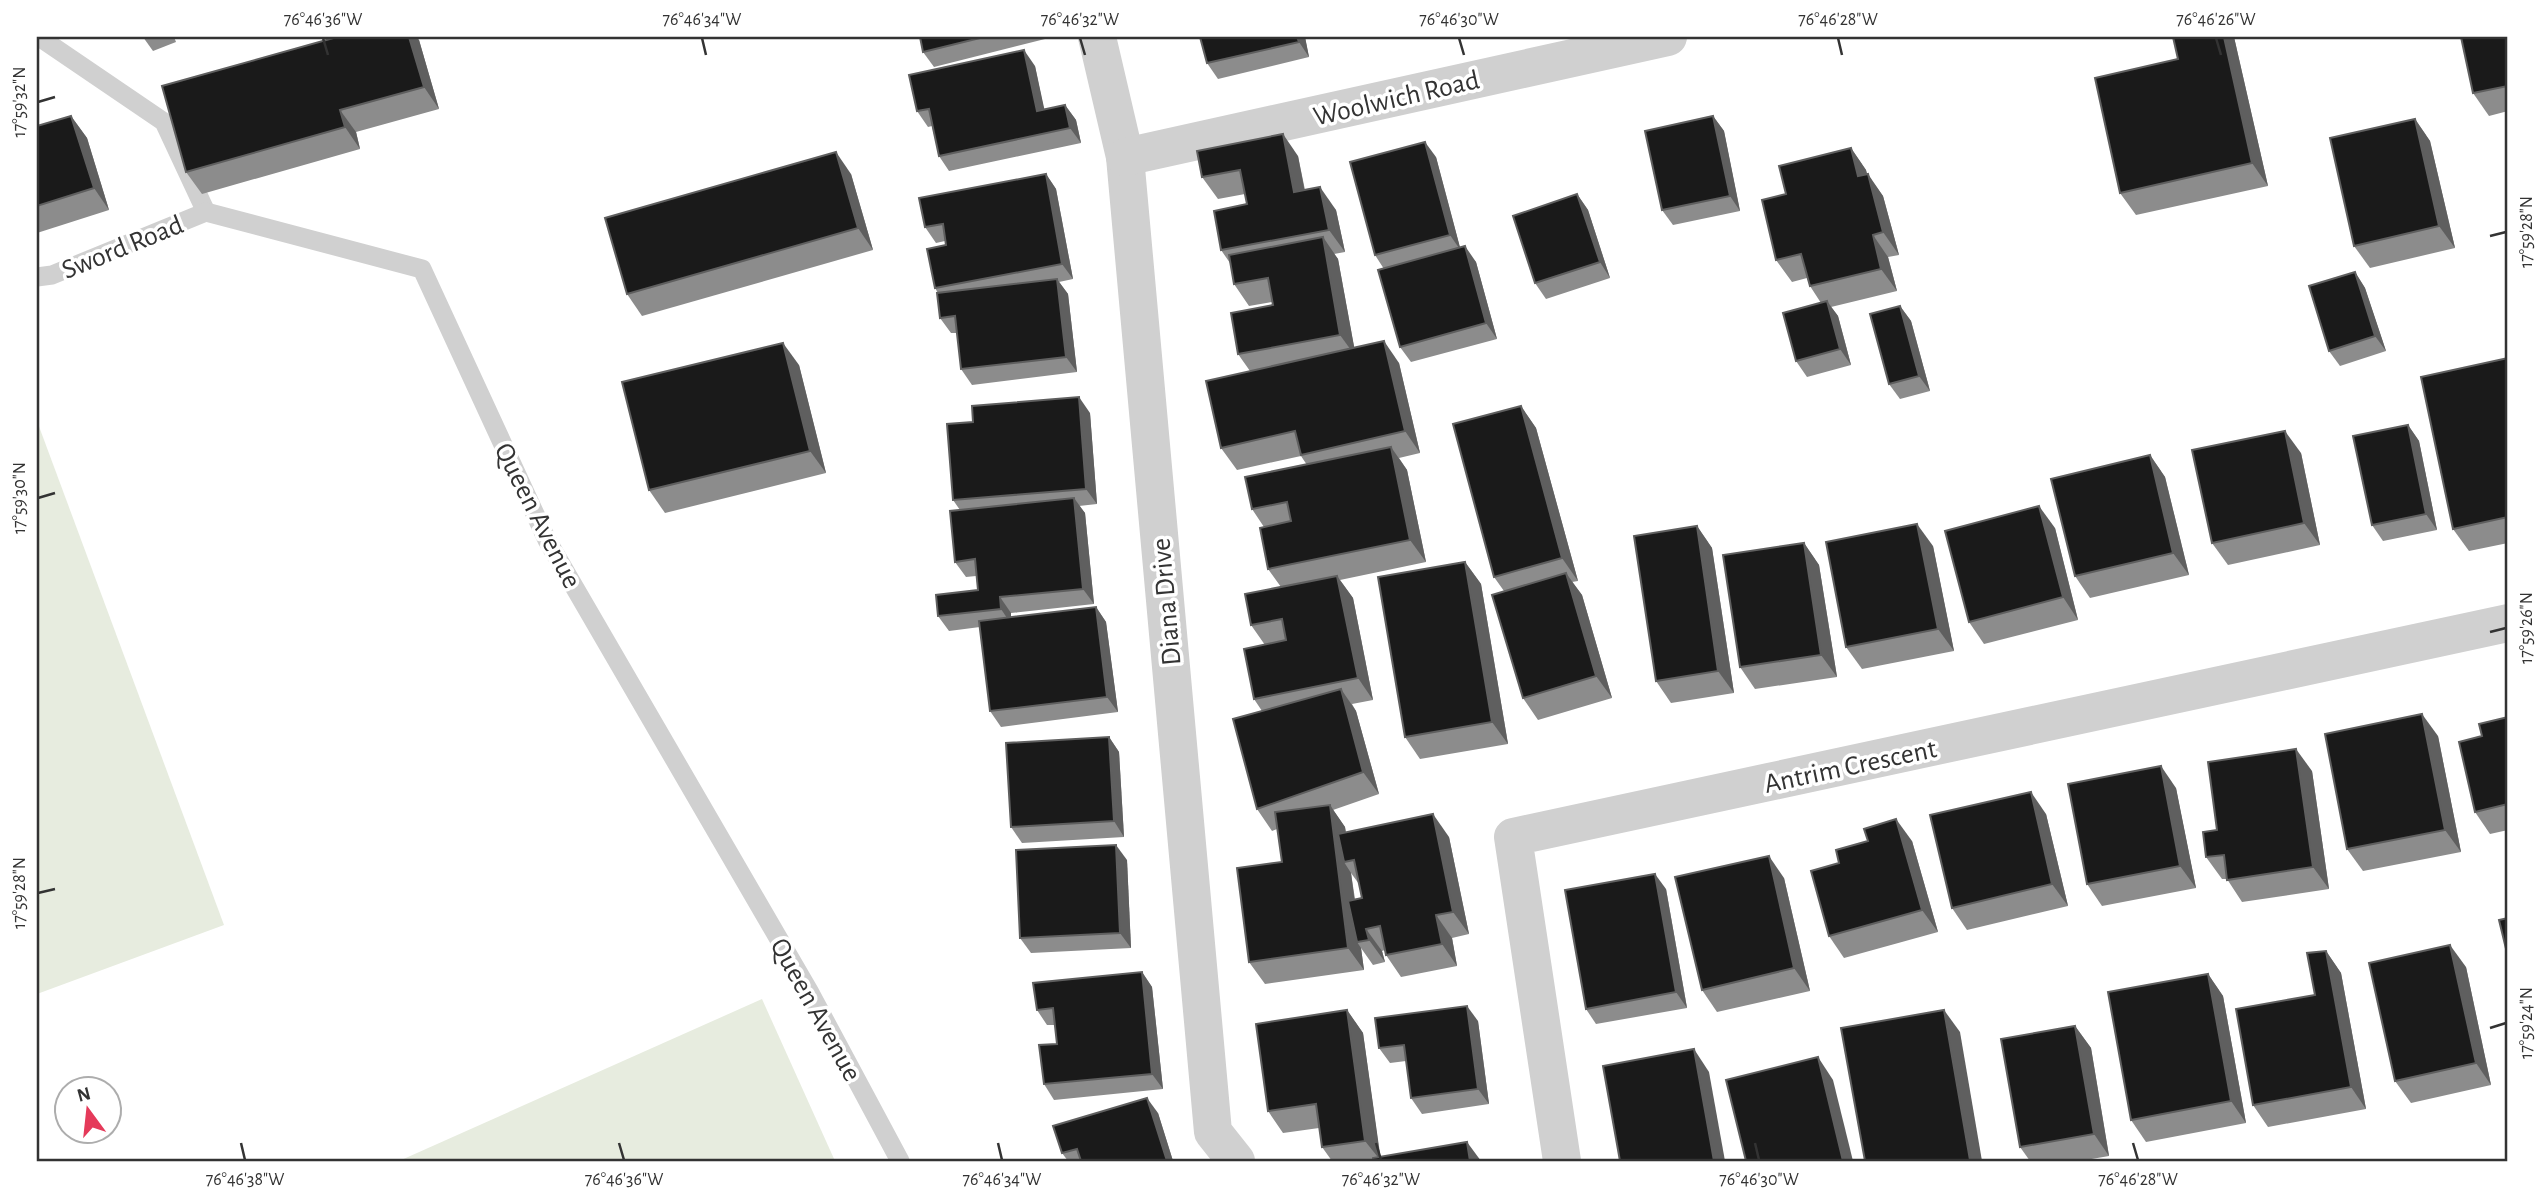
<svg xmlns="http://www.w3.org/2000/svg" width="2545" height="1198" font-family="'Alegreya Sans',sans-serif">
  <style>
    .green { fill: #e7ecdf }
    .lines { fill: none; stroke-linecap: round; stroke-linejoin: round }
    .lane { stroke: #d0d0d0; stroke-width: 19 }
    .street { stroke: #d0d0d0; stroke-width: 38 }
    .wall { fill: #8c8c8c; fill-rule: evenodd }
    .shaded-wall { fill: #5f5f5f }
    .building { fill: #1a1a1a; stroke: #5f5f5f; stroke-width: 2 }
    .ticks { fill: none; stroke: #333; stroke-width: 2.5 }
    .labels { text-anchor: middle; stroke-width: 7; stroke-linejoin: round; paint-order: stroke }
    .street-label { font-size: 28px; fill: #333; stroke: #fff }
    .neatline { fill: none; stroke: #333; stroke-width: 2.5 }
    .ticks-label { font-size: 18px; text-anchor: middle; fill: #333 }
  </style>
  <rect width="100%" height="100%" fill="#fff"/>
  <g class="green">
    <polygon points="37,421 224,925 37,994"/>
    <polygon points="762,999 835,1161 399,1161"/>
  </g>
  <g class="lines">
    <g class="lane">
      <polyline points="39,37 164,122 206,212"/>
      <polyline points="206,212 422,269 547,540 809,991 900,1161"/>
      <polyline points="37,277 52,275 206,212"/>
    </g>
    <g class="street">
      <polyline points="1097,37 1125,157 1213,1132 1236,1161"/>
      <polyline points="1125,157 1668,37"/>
      <polyline points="1562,1161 1513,837 2508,623"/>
    </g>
  </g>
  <g class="wall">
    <polygon points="143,37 174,37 176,42 153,51"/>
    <polygon points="920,37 1053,37 934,67 923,52"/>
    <polygon points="1200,37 1305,37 1309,57 1218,79 1207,63"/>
    <polygon points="2173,37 2234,37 2268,186 2136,215 2120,193 2178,59"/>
    <polygon points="2508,37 2508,111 2489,116 2473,93"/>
    <polygon points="419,40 439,109 356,132 360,149 202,194 186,172"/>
    <polygon points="1035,66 1044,110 1065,105 1076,120 1081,143 949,171 939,156 932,126 928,127 917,111"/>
    <polygon points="71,116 87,138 109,210 37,233 37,126"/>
    <polygon points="1713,116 1724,131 1740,211 1673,225 1662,210"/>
    <polygon points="2415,119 2430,141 2455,248 2370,268 2354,246"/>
    <polygon points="1851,148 1866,170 1867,174 1883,196 1899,255 1888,257 1897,291 1831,307 1838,316 1851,365 1807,377 1796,361 1821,303 1810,286 1807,278 1792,282 1776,260 1786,194"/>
    <path d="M 1298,156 L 1305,190 L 1336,210 L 1345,252 L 1334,254 L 1338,259 L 1354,347 L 1399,363 L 1420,453 L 1399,458 L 1407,470 L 1426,562 L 1340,580 L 1353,598 L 1373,700 L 1352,704 L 1356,711 L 1379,794 L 1333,810 L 1345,827 L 1346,833 L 1449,837 L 1469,934 L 1452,938 L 1457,966 L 1401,977 L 1386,955 L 1385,950 L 1382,951 L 1385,962 L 1373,965 L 1361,948 L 1364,970 L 1265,984 L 1249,962 L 1282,862 L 1277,829 L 1272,831 L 1257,809 L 1262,711 L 1254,699 L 1265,645 L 1251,625 L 1281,587 L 1268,569 L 1264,527 L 1252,509 L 1307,465 L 1301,456 L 1237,470 L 1221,448 L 1250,371 L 1238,354 L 1273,305 L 1272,302 L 1249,306 L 1234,284 L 1230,263 L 1221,250 L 1247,204 L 1245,194 L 1218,199 L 1202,177 ZM 1351,873 L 1359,884 L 1362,898 L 1355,899 Z"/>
    <polygon points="1436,157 1460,248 1476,262 1497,339 1411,362 1400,347 1384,269 1375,255"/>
    <polygon points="851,174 873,250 642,316 627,294"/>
    <polygon points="1046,174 1056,189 1073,279 1059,282 1068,294 1077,372 972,385 961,369 957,333 951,333 940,318 938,293 935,288 946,245 945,241 936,243 925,227"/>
    <polygon points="1577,194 1588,210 1610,278 1546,299 1535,283"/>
    <polygon points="2355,272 2365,288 2386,351 2340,366 2329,351"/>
    <polygon points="1900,306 1911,321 1930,391 1900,399 1889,384"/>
    <polygon points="2508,358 2508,543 2469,551 2453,529"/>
    <polygon points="799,365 826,473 665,513 649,490"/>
    <polygon points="1521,406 1536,428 1578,581 1572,582 1582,595 1612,698 1538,720 1523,698 1504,591 1494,577"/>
    <polygon points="1090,413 1097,504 1079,506 1085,513 1094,604 1011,613 1011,617 1096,607 1106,622 1118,712 1001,727 990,711 980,627 949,631 938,616 978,590 976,576 966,577 955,562 960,510 953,500"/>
    <polygon points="2408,425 2419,441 2437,530 2383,541 2372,525"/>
    <polygon points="2301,453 2320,545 2228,565 2212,543"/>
    <polygon points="2150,455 2165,477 2189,575 2090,598 2075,576"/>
    <polygon points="1697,526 1712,548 1734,693 1671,703 1656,681"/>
    <polygon points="2055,528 2078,620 1984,644 1969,622"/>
    <polygon points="1804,543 1819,565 1837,677 1755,689 1740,667"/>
    <polygon points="1933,546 1954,651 1862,669 1846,647"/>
    <polygon points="1465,562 1481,584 1508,744 1420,759 1405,737"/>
    <polygon points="2508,717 2508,830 2490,834 2475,812 2482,736"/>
    <polygon points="2438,736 2461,852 2363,871 2347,849"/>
    <polygon points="1109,737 1119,752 1124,837 1022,843 1011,827"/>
    <polygon points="2312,771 2329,889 2242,902 2227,879 2222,879 2206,857"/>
    <polygon points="2176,788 2196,888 2102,906 2087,884"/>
    <polygon points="2046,814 2068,906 1967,930 1952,908"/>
    <polygon points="1912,841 1938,932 1844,958 1829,936"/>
    <polygon points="1127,860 1131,948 1031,953 1020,938"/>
    <polygon points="1784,878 1810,991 1717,1012 1702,990"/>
    <polygon points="1666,889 1687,1008 1596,1024 1586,1009"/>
    <polygon points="2326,951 2341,973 2366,1109 2268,1127 2253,1105 2315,995"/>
    <polygon points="2466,967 2491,1085 2411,1103 2395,1081"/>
    <polygon points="1142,972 1152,987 1163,1089 1054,1100 1044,1084 1057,1044 1055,1025 1047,1025 1037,1010"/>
    <polygon points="2208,974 2223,996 2246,1123 2146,1142 2131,1120"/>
    <polygon points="1347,1010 1363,1033 1380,1157 1481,1161 1332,1161 1322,1147 1319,1128 1283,1133 1268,1111"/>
    <polygon points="1478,1021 1489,1104 1422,1114 1411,1098 1406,1061 1390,1063 1379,1048"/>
    <polygon points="2075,1026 2091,1048 2109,1156 2080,1161 2030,1161 2020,1147"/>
    <polygon points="1158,1113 1173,1161 1068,1161 1062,1153"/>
  </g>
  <g class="shaded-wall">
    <polygon points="409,37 417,37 419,40 439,109 424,87"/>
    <polygon points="1297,37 1305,37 1309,57 1299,42"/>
    <polygon points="2224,37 2234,37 2268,186 2252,163"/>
    <polygon points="1024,50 1035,66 1048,126 1037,111"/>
    <polygon points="1065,105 1076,120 1081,143 1070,128"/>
    <polygon points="340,110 356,132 360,149 345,127"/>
    <polygon points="71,116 87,138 109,210 94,188"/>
    <polygon points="1713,116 1724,131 1740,211 1730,196"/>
    <polygon points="2415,119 2430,141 2455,248 2439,226"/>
    <polygon points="1283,134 1298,156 1309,214 1294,192"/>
    <polygon points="1425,142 1436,157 1461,251 1450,235"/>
    <polygon points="1851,148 1866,170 1873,198 1858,176"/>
    <polygon points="836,152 851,174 873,250 858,228"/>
    <polygon points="1046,174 1056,189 1073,279 1062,264"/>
    <polygon points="1868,174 1883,196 1899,255 1883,232"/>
    <polygon points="1320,187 1336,210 1345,252 1329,230"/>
    <polygon points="1577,194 1588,210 1610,278 1600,262"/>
    <polygon points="1873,235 1888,257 1897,291 1881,269"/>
    <polygon points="1323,237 1338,259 1356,357 1340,335"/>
    <polygon points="1465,246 1476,262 1497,339 1486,323"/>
    <polygon points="2355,272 2365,288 2386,351 2375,336"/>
    <polygon points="1057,279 1068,294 1077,372 1066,357"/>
    <polygon points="1827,301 1838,316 1851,365 1840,349"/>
    <polygon points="1900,306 1911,321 1930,391 1919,376"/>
    <polygon points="1384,341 1399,363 1420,453 1405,431"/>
    <polygon points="783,343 799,365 826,473 810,451"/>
    <polygon points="1079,397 1090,413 1097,504 1086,489"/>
    <polygon points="1521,406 1536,428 1578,581 1562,558"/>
    <polygon points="2408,425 2419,441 2437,530 2426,514"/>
    <polygon points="2285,431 2301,453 2320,545 2304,523"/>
    <polygon points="1391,447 1407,470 1426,562 1410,540"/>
    <polygon points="2150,455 2165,477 2189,575 2173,553"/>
    <polygon points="1074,498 1085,513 1094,604 1083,589"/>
    <polygon points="2039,506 2055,528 2078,620 2063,597"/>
    <polygon points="1917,524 1933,546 1954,651 1938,629"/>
    <polygon points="1697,526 1712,548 1734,693 1718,671"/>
    <polygon points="1804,543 1819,565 1837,677 1821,655"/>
    <polygon points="1465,562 1481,584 1508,744 1492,722"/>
    <polygon points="1566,573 1582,595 1612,698 1596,676"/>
    <polygon points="1337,576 1353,598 1373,700 1358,678"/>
    <polygon points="1000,597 1011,613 1011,624 1001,609"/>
    <polygon points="1096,607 1106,622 1118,712 1107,697"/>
    <polygon points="1341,689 1356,711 1379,794 1363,772"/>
    <polygon points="2422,714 2438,736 2461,852 2445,830"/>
    <polygon points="1109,737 1119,752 1124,837 1114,821"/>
    <polygon points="2296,749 2312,771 2329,889 2313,867"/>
    <polygon points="2161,766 2176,788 2196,888 2180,866"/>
    <polygon points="2031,792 2046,814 2068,906 2052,884"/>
    <polygon points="1330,805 1345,827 1350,861 1344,862 1351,873 1360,942 1357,942 1361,948 1364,970 1348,948"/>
    <polygon points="1433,814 1449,837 1469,934 1453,912"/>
    <polygon points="1896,819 1912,841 1938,932 1922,910"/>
    <polygon points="1116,845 1127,860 1131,948 1120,933"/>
    <polygon points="1769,856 1784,878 1810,991 1794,968"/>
    <polygon points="1655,874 1666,889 1687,1008 1676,992"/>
    <polygon points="1436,915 1452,938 1457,966 1442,944"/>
    <polygon points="1366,929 1382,951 1385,962 1369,940"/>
    <polygon points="2450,945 2466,967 2491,1085 2476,1063"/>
    <polygon points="2326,951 2341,973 2366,1109 2351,1087"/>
    <polygon points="1142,972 1152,987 1163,1089 1152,1074"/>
    <polygon points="2208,974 2223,996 2246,1123 2231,1101"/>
    <polygon points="1467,1006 1478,1021 1489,1104 1478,1089"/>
    <polygon points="1347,1010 1363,1033 1381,1161 1365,1141"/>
    <polygon points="1944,1010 1960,1032 1982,1161 1970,1160"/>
    <polygon points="2075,1026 2091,1048 2109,1156 2094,1134"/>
    <polygon points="1694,1049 1709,1072 1725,1161 1714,1161"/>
    <polygon points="1818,1057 1833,1080 1853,1161 1843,1161"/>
    <polygon points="1147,1098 1158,1113 1173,1161 1167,1161"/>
    <polygon points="1467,1142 1481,1161 1470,1161"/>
  </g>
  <g class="building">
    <polygon points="337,37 409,37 424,87 340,110 345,127 186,172 162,86"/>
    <polygon points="920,37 984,37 923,52"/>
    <polygon points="1200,37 1297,37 1299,42 1207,63"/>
    <polygon points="2173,37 2224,37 2252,163 2120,193 2095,78 2178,59"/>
    <polygon points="2461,37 2508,37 2508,86 2473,93"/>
    <polygon points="1024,50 1037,111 1065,105 1070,128 939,156 929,109 917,111 909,75"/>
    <polygon points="71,116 94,188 37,206 37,126"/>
    <polygon points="1713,116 1730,196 1662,210 1645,131"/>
    <polygon points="2415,119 2439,226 2354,246 2330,138"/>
    <polygon points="1283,134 1294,192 1320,187 1329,230 1221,250 1214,211 1247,204 1240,170 1202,177 1197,151"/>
    <polygon points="1425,142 1450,235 1375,255 1350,162"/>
    <polygon points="1851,148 1858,176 1868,174 1883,232 1873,235 1881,269 1810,286 1801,254 1776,260 1762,200 1786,194 1779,166"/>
    <polygon points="836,152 858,228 627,294 605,218"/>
    <polygon points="1046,174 1062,264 935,288 927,249 946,245 943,224 925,227 919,198"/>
    <polygon points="1577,194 1600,262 1535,283 1513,216"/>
    <polygon points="1323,237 1340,335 1238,354 1231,313 1273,305 1268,278 1234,284 1229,255"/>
    <polygon points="1465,246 1486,323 1400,347 1378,270"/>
    <polygon points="2355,272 2375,336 2329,351 2309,286"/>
    <polygon points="1057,279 1066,357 961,369 955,316 940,318 937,293"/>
    <polygon points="1827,301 1840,349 1796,361 1783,313"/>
    <polygon points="1900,306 1919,376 1889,384 1870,314"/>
    <polygon points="1384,341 1405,431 1301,455 1295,431 1221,448 1206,381"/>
    <polygon points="783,343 810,451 649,490 622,382"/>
    <polygon points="2508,358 2508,517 2453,529 2421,377"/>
    <polygon points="1079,397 1086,489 953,500 947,424 973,422 972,406"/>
    <polygon points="1521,406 1562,558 1494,577 1453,424"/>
    <polygon points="2408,425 2426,514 2372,525 2353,436"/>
    <polygon points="2285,431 2304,523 2212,543 2192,450"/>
    <polygon points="1391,447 1410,540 1268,569 1260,528 1291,521 1287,502 1252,509 1245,477"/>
    <polygon points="2150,455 2173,553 2075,576 2051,479"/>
    <polygon points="1074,498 1083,589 1000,597 1001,609 938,616 936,595 978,590 975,559 955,562 950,511"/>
    <polygon points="2039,506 2063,597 1969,622 1945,531"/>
    <polygon points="1917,524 1938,629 1846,647 1826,542"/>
    <polygon points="1697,526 1718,671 1656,681 1634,536"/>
    <polygon points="1804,543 1821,655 1740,667 1723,555"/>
    <polygon points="1465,562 1492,722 1405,737 1378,577"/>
    <polygon points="1566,573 1596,676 1523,698 1492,595"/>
    <polygon points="1337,576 1358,678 1254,699 1244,649 1286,640 1282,619 1251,625 1245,594"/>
    <polygon points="1096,607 1107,697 990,711 979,621"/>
    <polygon points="1341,689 1363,772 1257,809 1233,719"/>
    <polygon points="2422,714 2445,830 2347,849 2325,734"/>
    <polygon points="2508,717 2508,804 2475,812 2459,742 2482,736 2479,724"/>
    <polygon points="1109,737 1114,821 1011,827 1006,743"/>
    <polygon points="2296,749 2313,867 2227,880 2224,855 2206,857 2203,832 2217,830 2208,762"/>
    <polygon points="2161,766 2180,866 2087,884 2068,784"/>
    <polygon points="2031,792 2052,884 1952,908 1930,815"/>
    <polygon points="1330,805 1348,948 1249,962 1237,868 1282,862 1275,812"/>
    <polygon points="1433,814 1453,912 1436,915 1442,944 1386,955 1380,926 1366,929 1369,940 1357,942 1348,901 1362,898 1354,860 1344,862 1338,834"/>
    <polygon points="1896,819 1922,910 1829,936 1811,871 1839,863 1836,850 1868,841 1864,829"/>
    <polygon points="1116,845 1120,933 1020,938 1016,850"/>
    <polygon points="1769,856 1794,968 1702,990 1675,877"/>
    <polygon points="1655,874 1676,992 1586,1009 1565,890"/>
    <polygon points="2508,918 2508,957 2499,920"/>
    <polygon points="2450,945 2476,1063 2395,1081 2369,963"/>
    <polygon points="2326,951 2351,1087 2253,1105 2236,1009 2315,995 2307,953"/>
    <polygon points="1142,972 1152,1074 1044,1084 1039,1045 1057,1044 1053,1008 1037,1010 1033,983"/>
    <polygon points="2208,974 2231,1101 2131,1120 2108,992"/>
    <polygon points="1467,1006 1478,1089 1411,1098 1404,1045 1379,1048 1375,1018"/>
    <polygon points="1347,1010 1365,1141 1322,1147 1316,1104 1268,1111 1256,1024"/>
    <polygon points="1944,1010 1970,1160 1865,1161 1841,1028"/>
    <polygon points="2075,1026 2094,1134 2020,1147 2001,1039"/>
    <polygon points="1694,1049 1714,1161 1620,1161 1603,1066"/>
    <polygon points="1818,1057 1843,1161 1746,1161 1726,1080"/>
    <polygon points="1147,1098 1167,1161 1081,1161 1077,1149 1062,1153 1053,1126"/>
    <polygon points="1467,1142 1470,1161 1373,1161 1373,1158"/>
  </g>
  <path class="ticks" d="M 323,38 L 328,55M 702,38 L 706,55M 1080,38 L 1085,55M 1459,38 L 1464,55M 1838,38 L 1842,55M 2216,38 L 2221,55M 38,102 L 55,97M 2490,236 L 2506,232M 38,498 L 55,493M 2490,632 L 2506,628M 38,893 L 55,889M 2490,1028 L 2506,1023M 241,1143 L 245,1160M 619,1143 L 624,1160M 998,1143 L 1002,1160M 1376,1143 L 1381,1160M 1755,1143 L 1759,1160M 2133,1143 L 2138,1160"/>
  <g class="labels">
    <g class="street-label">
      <text transform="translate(1396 97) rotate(-13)" y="10">Woolwich Road</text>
      <text transform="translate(122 246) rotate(-22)" y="10">Sword Road</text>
      <text transform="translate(539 515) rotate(63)" y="10">Queen Avenue</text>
      <text transform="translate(1165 602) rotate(-95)" y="10">Diana Drive</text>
      <text transform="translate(1850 765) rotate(-12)" y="10">Antrim Crescent</text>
      <text transform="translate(817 1009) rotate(61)" y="10">Queen Avenue</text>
    </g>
  </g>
  <rect width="2545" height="1198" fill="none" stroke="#ffffff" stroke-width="77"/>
  <g transform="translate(88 1110) rotate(345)"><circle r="33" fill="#ffffff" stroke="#adadad" stroke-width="2"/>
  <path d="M0-5L12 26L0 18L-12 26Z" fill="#e53a5a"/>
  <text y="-10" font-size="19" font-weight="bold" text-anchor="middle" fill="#333333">N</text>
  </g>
  <rect x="38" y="38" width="2468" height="1122" class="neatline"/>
  <g class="ticks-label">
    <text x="323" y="25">76°46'36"W</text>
    <text x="702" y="25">76°46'34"W</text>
    <text x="1080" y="25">76°46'32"W</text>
    <text x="1459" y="25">76°46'30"W</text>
    <text x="1838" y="25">76°46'28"W</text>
    <text x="2216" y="25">76°46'26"W</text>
    <text transform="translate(19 102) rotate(-90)" y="6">17°59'32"N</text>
    <text transform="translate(2526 232) rotate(-90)" y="6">17°59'28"N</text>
    <text transform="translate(19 498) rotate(-90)" y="6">17°59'30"N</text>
    <text transform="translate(2526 628) rotate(-90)" y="6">17°59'26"N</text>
    <text transform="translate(19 893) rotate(-90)" y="6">17°59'28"N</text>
    <text transform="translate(2526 1023) rotate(-90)" y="6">17°59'24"N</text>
    <text x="245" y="1185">76°46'38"W</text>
    <text x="624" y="1185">76°46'36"W</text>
    <text x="1002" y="1185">76°46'34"W</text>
    <text x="1381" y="1185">76°46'32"W</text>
    <text x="1759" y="1185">76°46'30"W</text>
    <text x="2138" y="1185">76°46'28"W</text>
  </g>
</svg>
